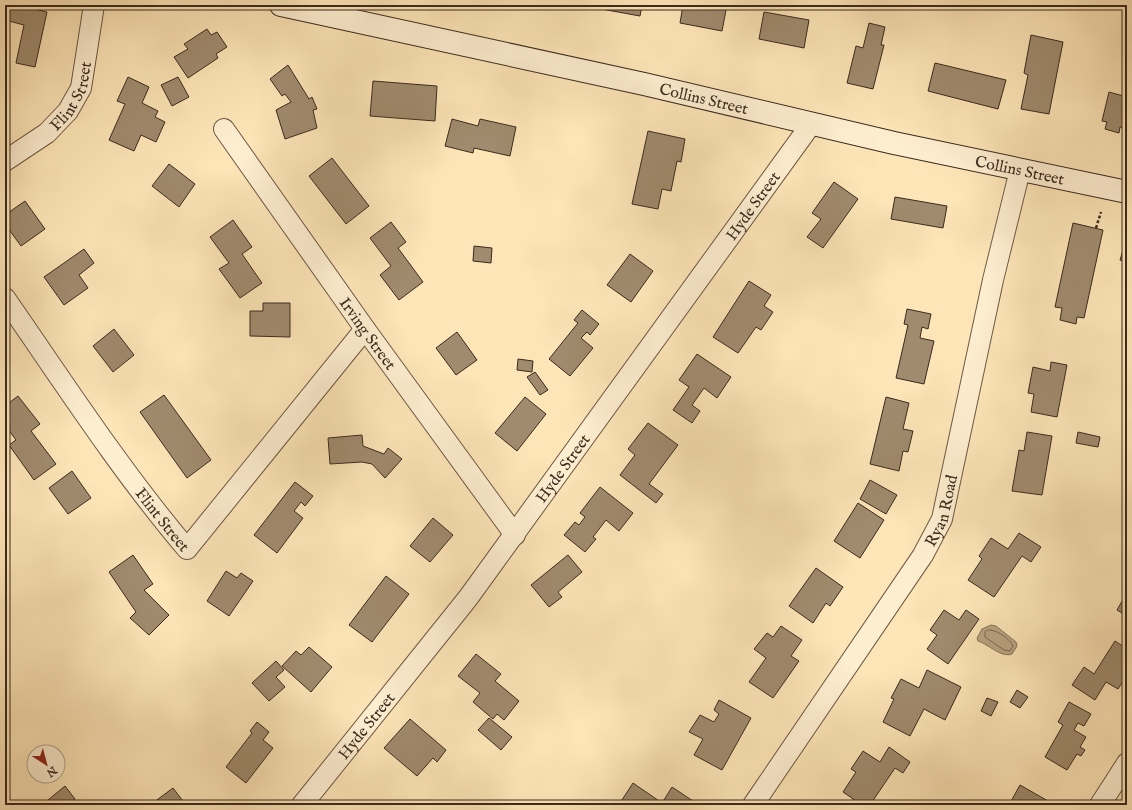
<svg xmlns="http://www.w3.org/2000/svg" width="1132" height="810" font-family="'IM FELL English',serif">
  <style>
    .water { fill: #bba583; stroke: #88745b }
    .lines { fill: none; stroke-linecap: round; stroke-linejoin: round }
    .shore { stroke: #7b6850; stroke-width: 1 }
    .building { fill: #a08b6e; stroke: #3b2a1e }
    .street-casing { stroke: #6c5944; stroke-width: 22 }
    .secondary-casing { stroke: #3b2a1e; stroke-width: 24 }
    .path { stroke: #3b2a1e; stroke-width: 2.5; stroke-dasharray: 3 2; stroke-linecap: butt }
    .street { stroke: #feeed0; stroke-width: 20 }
    .secondary { stroke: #feeed0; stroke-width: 22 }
    .labels { text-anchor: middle; stroke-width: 3; stroke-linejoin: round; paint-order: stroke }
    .street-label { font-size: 16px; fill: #3b2a1e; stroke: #feeed0 }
  </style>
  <rect width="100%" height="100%" fill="#fde5b7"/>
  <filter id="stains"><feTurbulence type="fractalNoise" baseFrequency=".005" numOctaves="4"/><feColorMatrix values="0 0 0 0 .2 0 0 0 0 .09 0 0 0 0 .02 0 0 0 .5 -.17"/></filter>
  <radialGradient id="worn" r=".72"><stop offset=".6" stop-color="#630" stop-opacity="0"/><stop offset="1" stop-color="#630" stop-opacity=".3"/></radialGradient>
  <g class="water">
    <polygon points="1127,323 1127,343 1122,333"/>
    <path d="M 991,625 L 996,626 L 1016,642 L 1017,646 L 1012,654 C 1001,658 988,644 978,641 L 977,638 L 982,629 Z"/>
  </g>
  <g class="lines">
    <path class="shore" d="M 988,630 C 996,629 1010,639 1013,646 L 1010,651 L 1004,650 L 985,637 L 985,632 Z"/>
  </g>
  <g class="building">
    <polygon points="5,5 35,5 34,9 47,12 35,67 16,63 24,25 5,20"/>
    <polygon points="597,5 642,5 640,16 596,8"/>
    <polygon points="683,5 727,5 722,31 680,23"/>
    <polygon points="764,12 809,20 804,48 759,39"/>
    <polygon points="869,23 885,27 881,45 884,45 873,89 847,83 856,46 863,48"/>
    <polygon points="207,29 211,35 217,32 227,47 216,54 218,58 188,78 174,57 188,49 184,44"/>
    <polygon points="1031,35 1063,42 1049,114 1021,109 1028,75 1024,73"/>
    <polygon points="935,63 1006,80 998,109 928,91"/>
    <polygon points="288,65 309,99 312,97 317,109 313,110 317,128 285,139 276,110 291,102 285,94 282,96 270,79"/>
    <polygon points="128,77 149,87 142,103 158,111 155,117 165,122 156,142 141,135 134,151 109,140 125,104 117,101"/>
    <polygon points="178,77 189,97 172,106 161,85"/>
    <polygon points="373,81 437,86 435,121 370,116"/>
    <polygon points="1109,92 1127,97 1127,128 1120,127 1119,133 1105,129 1107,122 1102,121"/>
    <polygon points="452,119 478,126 480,119 516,127 510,156 474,148 473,153 445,146"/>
    <polygon points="648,131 685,139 681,162 677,161 671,191 662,189 658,209 632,204"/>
    <polygon points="332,158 369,206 346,224 309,176"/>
    <polygon points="169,164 195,184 179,207 152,186"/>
    <polygon points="834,182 858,199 823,248 807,237 821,219 812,213"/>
    <polygon points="895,197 947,206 943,228 891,219"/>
    <polygon points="25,201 45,229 21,246 5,224 5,215"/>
    <polygon points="233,220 252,247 242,254 262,283 240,298 219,269 229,263 210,237"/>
    <polygon points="391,222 406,242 398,248 423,282 399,300 380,275 391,266 370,238"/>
    <polygon points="1073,223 1103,230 1084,318 1077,317 1076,324 1060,320 1062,308 1055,307"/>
    <polygon points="1127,238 1127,262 1120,260"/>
    <polygon points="474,246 492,248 491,263 473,261"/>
    <polygon points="84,249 94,263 79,275 88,288 64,305 44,277"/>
    <polygon points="630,254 653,271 631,302 607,285"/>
    <polygon points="749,281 771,295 764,306 773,312 761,330 756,327 738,353 713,337"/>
    <polygon points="263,303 290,303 290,337 250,336 250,311 263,311"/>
    <polygon points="907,309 931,314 928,329 922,327 920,338 934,341 924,384 896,378 908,325 904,324"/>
    <polygon points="582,310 599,324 590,335 587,332 581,338 593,348 570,376 549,359 578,323 574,320"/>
    <polygon points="114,329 134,355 113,372 93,346"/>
    <polygon points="457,332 477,360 456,375 436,348"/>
    <polygon points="697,354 731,377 717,398 704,388 692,405 700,411 692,423 673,410 689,387 679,380"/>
    <polygon points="518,359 533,361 532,372 517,370"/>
    <polygon points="1051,362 1067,365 1057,417 1031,412 1034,394 1028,393 1033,367 1050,371"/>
    <polygon points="535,372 548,390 540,395 527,377"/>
    <polygon points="164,395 211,460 187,478 140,412"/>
    <polygon points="18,396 40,424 31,431 56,464 34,480 9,445 16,440 5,425 5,406"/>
    <polygon points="525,397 546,414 517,451 495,433"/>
    <polygon points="886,397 909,403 903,429 913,431 908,452 903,451 899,471 870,464"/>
    <polygon points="648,423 678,445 649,484 663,494 656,503 620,475 635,455 628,449"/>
    <polygon points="1027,432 1052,436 1042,495 1012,491 1019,450 1024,451"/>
    <polygon points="1078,432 1100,437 1098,447 1076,443"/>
    <polygon points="362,435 363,446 384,454 388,448 402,459 385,478 372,464 362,462 330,464 328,438"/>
    <polygon points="72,471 91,498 68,514 49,488"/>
    <polygon points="870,480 897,495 886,514 860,499"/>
    <polygon points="295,482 313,496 305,506 301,502 294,511 303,518 277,553 254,535"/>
    <polygon points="600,487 633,513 619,531 606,520 593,537 596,539 585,552 564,535 575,522 579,525 585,517 580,513"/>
    <polygon points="858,503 884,520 860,558 834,541"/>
    <polygon points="433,518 453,535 430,562 410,546"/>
    <polygon points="1019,533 1041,547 1031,562 1022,556 994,597 968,580 982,559 979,556 991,538 1008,549"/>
    <polygon points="133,555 153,584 144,590 169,615 149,635 130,618 136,612 109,572"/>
    <polygon points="568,555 582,572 558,592 562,597 549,607 531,585"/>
    <polygon points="816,568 843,587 830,606 826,603 813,623 789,606"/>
    <polygon points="226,571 237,578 241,573 253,581 229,616 207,601"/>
    <polygon points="386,576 409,594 372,642 349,625"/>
    <polygon points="1125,596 1127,597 1127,616 1117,610"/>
    <polygon points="944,610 959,620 966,610 979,619 948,664 927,649 937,635 930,630"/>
    <polygon points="781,626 802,640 791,656 799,661 773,698 749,682 766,658 754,649 767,633 773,637"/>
    <polygon points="1115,641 1127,649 1127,675 1118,689 1106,682 1095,700 1072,685 1084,667 1094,674"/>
    <polygon points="309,647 332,667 311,692 282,666 296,651 301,655"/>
    <polygon points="476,654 501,674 495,681 519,701 504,720 497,714 493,719 473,702 480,693 458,676"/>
    <polygon points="276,661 284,670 276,677 285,687 269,701 252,683"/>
    <polygon points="927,670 961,687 945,720 924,709 910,736 883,722 894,699 891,698 901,679 919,688"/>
    <polygon points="1017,690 1028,697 1020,708 1010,702"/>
    <polygon points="987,698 998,702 991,716 981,711"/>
    <polygon points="719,700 751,718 722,770 694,755 703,739 689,732 700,715 714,722 719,714 714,710"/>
    <polygon points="1069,702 1091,714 1084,726 1078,723 1074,730 1086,737 1080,747 1085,750 1081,756 1077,754 1067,770 1045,757 1063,725 1058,722"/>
    <polygon points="489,718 512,737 501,750 478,730"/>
    <polygon points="410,719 446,750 437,762 433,758 417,776 384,748"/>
    <polygon points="257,722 269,732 263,740 273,748 246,783 226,767 252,733 250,731"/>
    <polygon points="889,747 910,762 903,773 895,768 870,805 862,805 843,792 856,772 851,769 863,751 880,762"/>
    <polygon points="633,783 662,803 672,787 696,803 694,805 623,805 620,803"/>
    <polygon points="1020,785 1048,801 1045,805 1009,805"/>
    <polygon points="65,786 75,799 68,805 42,805"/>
    <polygon points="173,788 186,805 150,805"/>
    <polygon points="350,800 357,805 346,805"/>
  </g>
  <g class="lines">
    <defs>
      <g id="street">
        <path id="s1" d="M 224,129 L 365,329 L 515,535"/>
        <path id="s2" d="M 5,161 L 47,133 L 68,111 L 81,88 L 94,5"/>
        <path id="s3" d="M 5,298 C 64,383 120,470 187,549 L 365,329"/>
        <path id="s4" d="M 302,805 L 468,598 L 812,123"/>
        <path id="s5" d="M 753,805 L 923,555 L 942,519 L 993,280 L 1020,170"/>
        <polyline points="1100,805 1127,763"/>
      </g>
      <g id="secondary">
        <path id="s6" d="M 281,5 L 644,84 L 894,143 L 1127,192"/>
      </g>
    </defs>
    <use href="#street" class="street-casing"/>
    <use href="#secondary" class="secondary-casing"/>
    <polyline class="path" points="1096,228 1101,212"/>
    <use href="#street" class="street"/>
    <use href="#secondary" class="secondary"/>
  </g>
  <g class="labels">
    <g class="street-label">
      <text dy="6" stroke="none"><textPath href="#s2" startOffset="96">Flint Street</textPath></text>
      <text dy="6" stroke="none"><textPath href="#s6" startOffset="433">Collins Street</textPath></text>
      <text dy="6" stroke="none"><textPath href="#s6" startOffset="757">Collins Street</textPath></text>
      <text dy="6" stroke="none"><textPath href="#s4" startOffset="750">Hyde Street</textPath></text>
      <text dy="6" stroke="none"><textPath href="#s1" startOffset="250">Irving Street</textPath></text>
      <text dy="6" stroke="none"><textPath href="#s4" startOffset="426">Hyde Street</textPath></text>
      <text dy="6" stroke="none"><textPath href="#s5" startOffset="351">Ryan Road</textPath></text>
      <text dy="6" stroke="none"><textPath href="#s3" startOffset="272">Flint Street</textPath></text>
      <text dy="6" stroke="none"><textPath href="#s4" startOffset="102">Hyde Street</textPath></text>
    </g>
  </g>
  <rect width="1132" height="810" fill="none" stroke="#fde5b7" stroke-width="20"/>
  <rect x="6" y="6" width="1120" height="798" fill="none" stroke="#3b2a1e" stroke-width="2"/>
  <rect x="10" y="10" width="1112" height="790" fill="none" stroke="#3b2a1e"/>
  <g transform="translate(46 764) rotate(144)"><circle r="19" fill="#feeed0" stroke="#b0a089"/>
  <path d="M0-3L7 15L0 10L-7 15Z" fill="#8f2418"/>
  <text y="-6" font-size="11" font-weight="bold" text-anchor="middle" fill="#3b2a1e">N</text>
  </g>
  <rect width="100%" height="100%" filter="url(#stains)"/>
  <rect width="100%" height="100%" fill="url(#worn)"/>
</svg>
